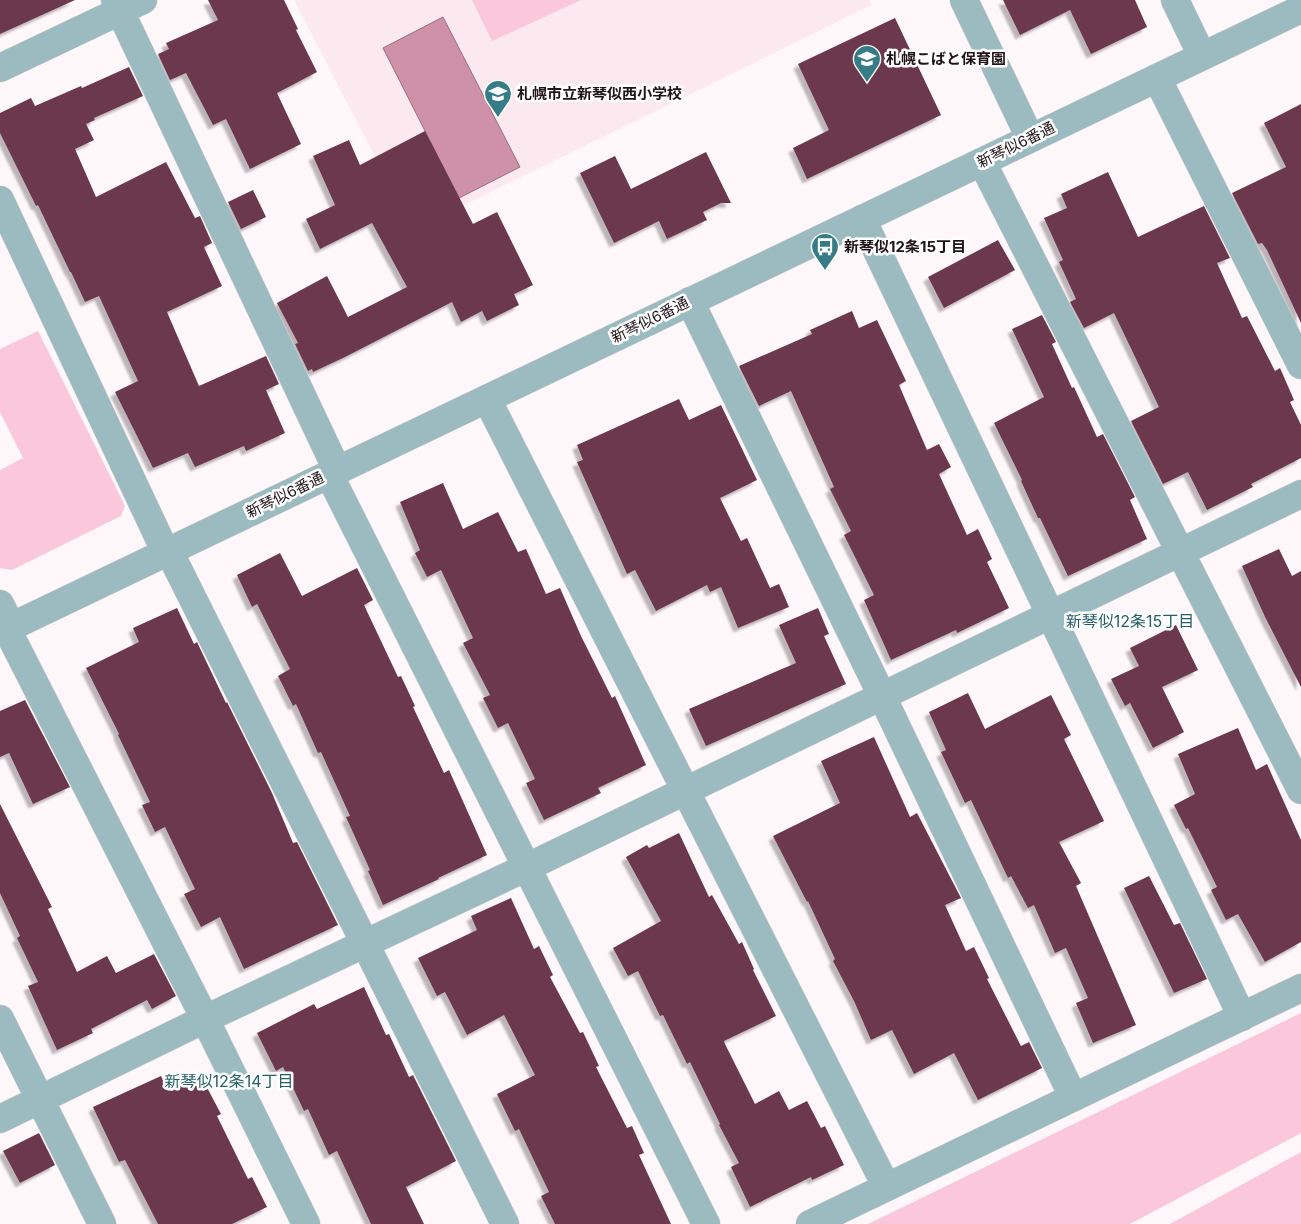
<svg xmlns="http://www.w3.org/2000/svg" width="1301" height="1224" font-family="Inter,'Noto Sans JP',sans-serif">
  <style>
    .built { fill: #fbe9ef }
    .green { fill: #fbc7da }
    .water { fill: #ce91a8; stroke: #9a6c7d }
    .building { fill: #6c374d; filter: url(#shadow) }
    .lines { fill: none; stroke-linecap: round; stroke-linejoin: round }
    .minor-casing { stroke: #dbd3d6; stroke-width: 29 }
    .minor { stroke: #9bbbc1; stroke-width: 28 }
    .labels { text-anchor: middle; stroke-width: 5; stroke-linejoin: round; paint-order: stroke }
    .poi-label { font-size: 15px; font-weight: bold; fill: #211419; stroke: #fff; text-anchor: start }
    .street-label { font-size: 15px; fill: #211419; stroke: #fff }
    .neighbourhood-label { font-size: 16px; fill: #265f67; stroke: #fff }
  </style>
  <defs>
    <filter id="shadow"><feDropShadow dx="-4.5" dy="4.5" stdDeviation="1" flood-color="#0004"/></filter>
  </defs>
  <rect width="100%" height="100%" fill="#fff7fa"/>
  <polygon class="built" points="294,0 869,0 872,5 413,230"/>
  <g class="green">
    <polygon points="472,0 581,0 492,41"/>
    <polygon points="38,331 125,506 121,516 12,570 0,568 0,470 23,458 0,412 0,349"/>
    <polygon points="1301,1013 1301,1133 1130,1224 868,1224"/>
    <polygon points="1301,1152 1301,1224 1170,1224"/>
  </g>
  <polygon class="water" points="443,17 520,167 459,198 383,48"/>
  <g class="building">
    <polygon points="0,0 75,0 0,34"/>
    <polygon points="208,0 284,0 298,29 296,30 317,72 277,93 301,144 250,169 226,119 213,125 186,73 170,80 158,54 169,49 166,43 218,20"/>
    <polygon points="1003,0 1135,0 1147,27 1091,54 1070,10 1020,35"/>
    <polygon points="895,18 941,115 807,179 793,148 829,130 798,64"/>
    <polygon points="129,67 143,96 94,118 95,120 86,124 94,140 75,149 96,197 166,162 195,218 200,216 212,243 204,247 222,286 167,312 199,386 266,356 279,384 266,390 285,433 246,451 244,446 195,467 188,453 153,468 115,392 138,381 99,296 85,302 71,272 70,272 38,205 36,206 0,133 0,113 31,98 35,106 81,86 82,88"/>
    <polygon points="1301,104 1301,323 1267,250 1262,243 1258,244 1232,193 1286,167 1264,123"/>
    <polygon points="425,131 473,224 497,212 533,285 514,294 519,305 487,321 482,311 461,322 452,302 345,357 313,372 312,369 308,371 295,344 298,343 277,303 327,276 348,317 407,287 372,223 320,249 306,219 335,205 313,156 349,140 360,165"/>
    <polygon points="706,152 731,203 721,203 703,212 707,220 667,239 659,221 614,243 580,173 615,156 631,189"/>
    <polygon points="1108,172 1138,237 1204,206 1230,258 1217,263 1242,318 1247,316 1275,371 1280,368 1294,400 1290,402 1301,425 1301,458 1251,484 1253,487 1207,510 1188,472 1163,484 1131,421 1159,407 1114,313 1084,328 1070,302 1076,299 1059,262 1063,260 1044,218 1067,208 1061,194"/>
    <polygon points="253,190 266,217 241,229 228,202"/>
    <polygon points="998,240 1015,270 944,308 928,277"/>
    <polygon points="852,311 859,328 877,320 906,381 899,385 927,450 939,444 951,467 939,474 967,535 978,529 992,559 987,562 1009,608 957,633 956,630 891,660 864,600 874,595 844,535 851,531 830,489 834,487 791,391 759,406 739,366 812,334 810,330"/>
    <polygon points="1042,315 1056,342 1052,344 1072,388 1074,387 1097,437 1103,434 1135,497 1130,500 1147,539 1068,576 1040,518 1038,518 1021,481 1022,480 994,423 1044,397 1012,329"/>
    <polygon points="679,399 689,420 721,405 757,480 720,498 741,541 747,538 770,588 779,584 789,607 738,628 721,587 710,592 707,585 656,611 635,570 627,574 577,462 583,460 577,445"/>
    <polygon points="443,483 463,529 498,512 518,552 526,549 546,594 560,588 581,636 612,698 615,696 646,765 598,788 601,793 544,820 526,783 535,779 508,723 498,728 483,698 490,695 463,643 473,638 441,570 427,577 415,553 420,550 400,502"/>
    <polygon points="1279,549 1292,576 1301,571 1301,687 1265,617 1242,566"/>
    <polygon points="280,553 302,596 357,568 373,600 364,605 398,677 401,676 415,706 413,707 444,773 449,770 487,855 438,878 439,879 383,905 368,871 370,870 346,817 350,816 321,752 318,753 296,704 293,706 278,676 290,669 257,604 252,607 237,575"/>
    <polygon points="177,608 194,644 197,642 226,703 227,702 272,793 293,843 297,842 338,925 244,969 220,917 201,927 184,894 195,889 165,827 155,832 142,805 150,802 118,735 119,734 86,668 139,642 133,628"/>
    <polygon points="818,608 829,634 824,636 846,684 706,746 689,709 796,663 779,625"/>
    <polygon points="1176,625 1198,670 1162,687 1184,732 1153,748 1130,703 1125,706 1111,679 1139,666 1130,648"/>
    <polygon points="968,693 985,729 1051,695 1071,735 1064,739 1104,821 1059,842 1081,883 1076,886 1136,1025 1093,1043 1076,1003 1088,998 1066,948 1055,953 1034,905 1028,908 1011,876 1008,878 971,800 965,803 941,752 946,750 929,712"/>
    <polygon points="25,700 70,787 33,804 9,753 0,757 0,711"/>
    <polygon points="1238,728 1256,770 1267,764 1301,840 1301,942 1265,962 1238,914 1226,920 1211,890 1217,887 1188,828 1186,829 1174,805 1195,794 1178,754"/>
    <polygon points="874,737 910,817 917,813 961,898 945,905 966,951 974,947 989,978 987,979 1021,1046 1029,1042 1042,1068 978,1100 954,1053 914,1074 892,1030 871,1040 854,1001 833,961 835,959 808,901 807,902 773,836 840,803 821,761"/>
    <polygon points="0,804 52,907 48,909 77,972 107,956 116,973 154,954 176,996 152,1009 147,1000 91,1029 93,1033 57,1050 28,986 38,982 17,938 20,936 0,893"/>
    <polygon points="679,833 709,897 712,895 739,944 742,942 754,969 753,970 776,1016 724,1041 725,1044 755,1104 779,1091 789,1110 807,1101 821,1128 825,1126 844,1165 812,1180 811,1177 750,1207 731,1167 739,1163 719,1125 720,1124 690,1062 687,1064 663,1015 660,1016 638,971 628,976 613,948 661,921 626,857 647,845 649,848"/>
    <polygon points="1149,876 1174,925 1180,923 1207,979 1174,993 1124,888"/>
    <polygon points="511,898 534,949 539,946 553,975 550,977 580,1033 583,1032 599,1066 596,1067 627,1128 632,1126 644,1153 639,1155 671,1224 555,1224 541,1196 549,1192 519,1129 515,1131 497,1094 535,1075 504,1015 467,1035 445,992 437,996 418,958 477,930 471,916"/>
    <polygon points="364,987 386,1035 389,1034 409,1077 413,1075 456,1161 406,1187 424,1224 371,1224 337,1151 329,1155 308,1109 304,1111 283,1067 276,1071 257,1033 314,1004 317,1009"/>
    <polygon points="161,1076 167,1088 187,1077 192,1086 203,1080 221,1114 217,1116 248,1179 252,1177 267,1207 232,1224 158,1224 125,1160 119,1162 93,1107"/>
    <polygon points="39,1133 55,1165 20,1183 3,1151"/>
  </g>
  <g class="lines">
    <defs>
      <g id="minor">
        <polyline points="115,0 337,470"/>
        <polyline points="964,0 1030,138"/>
        <polyline points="1175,0 1202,56"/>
        <polyline points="0,68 143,0"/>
        <polyline points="1157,78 1301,365"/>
        <polyline points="982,162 1301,790"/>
        <polyline points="0,200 166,553"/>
        <polyline points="862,219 1242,1017"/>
        <polyline points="690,301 882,696 1073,1097"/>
        <polyline points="487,399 886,1186"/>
        <polyline points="329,474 706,1224"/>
        <polyline points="169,551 505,1224"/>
        <polyline points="0,604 11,626"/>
        <polyline points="7,629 205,1019 306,1224"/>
        <polyline points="0,632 1301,9"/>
        <polyline points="0,1019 102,1224"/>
        <polyline points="0,1119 205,1019 540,861 1301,494"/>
        <polyline points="810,1224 1301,988"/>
      </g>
    </defs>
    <use href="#minor" class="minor-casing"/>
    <use href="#minor" class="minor"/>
  </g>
  <defs>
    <symbol id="school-pin" viewBox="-11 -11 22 30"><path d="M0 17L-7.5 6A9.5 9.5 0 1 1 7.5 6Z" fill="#367c87" stroke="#fff"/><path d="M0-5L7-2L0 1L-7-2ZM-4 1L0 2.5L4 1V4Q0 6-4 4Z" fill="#fff"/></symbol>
    <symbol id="bus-pin" viewBox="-11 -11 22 30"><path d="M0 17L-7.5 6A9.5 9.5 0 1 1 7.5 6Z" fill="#367c87" stroke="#fff"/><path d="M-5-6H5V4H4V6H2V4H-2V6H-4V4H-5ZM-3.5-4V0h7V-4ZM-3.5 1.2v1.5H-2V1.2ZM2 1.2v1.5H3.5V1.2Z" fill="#fff"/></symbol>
  </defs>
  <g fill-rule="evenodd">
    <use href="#school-pin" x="851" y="43" width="32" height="43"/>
    <use href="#school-pin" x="482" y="78" width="32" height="43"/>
    <use href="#bus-pin" x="809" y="231" width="32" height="43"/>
  </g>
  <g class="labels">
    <g class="poi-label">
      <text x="886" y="64">札幌こばと保育園</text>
      <text x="517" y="99">札幌市立新琴似西小学校</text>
      <text x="844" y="252">新琴似12条15丁目</text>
    </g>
    <g class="street-label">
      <text transform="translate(1016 145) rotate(-26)" y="5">新琴似6番通</text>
      <text transform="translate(650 320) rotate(-26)" y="5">新琴似6番通</text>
      <text transform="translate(285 495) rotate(-26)" y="5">新琴似6番通</text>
    </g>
    <g class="neighbourhood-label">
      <text x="1130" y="627">新琴似12条15丁目</text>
      <text x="229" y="1087">新琴似12条14丁目</text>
    </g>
  </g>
</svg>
